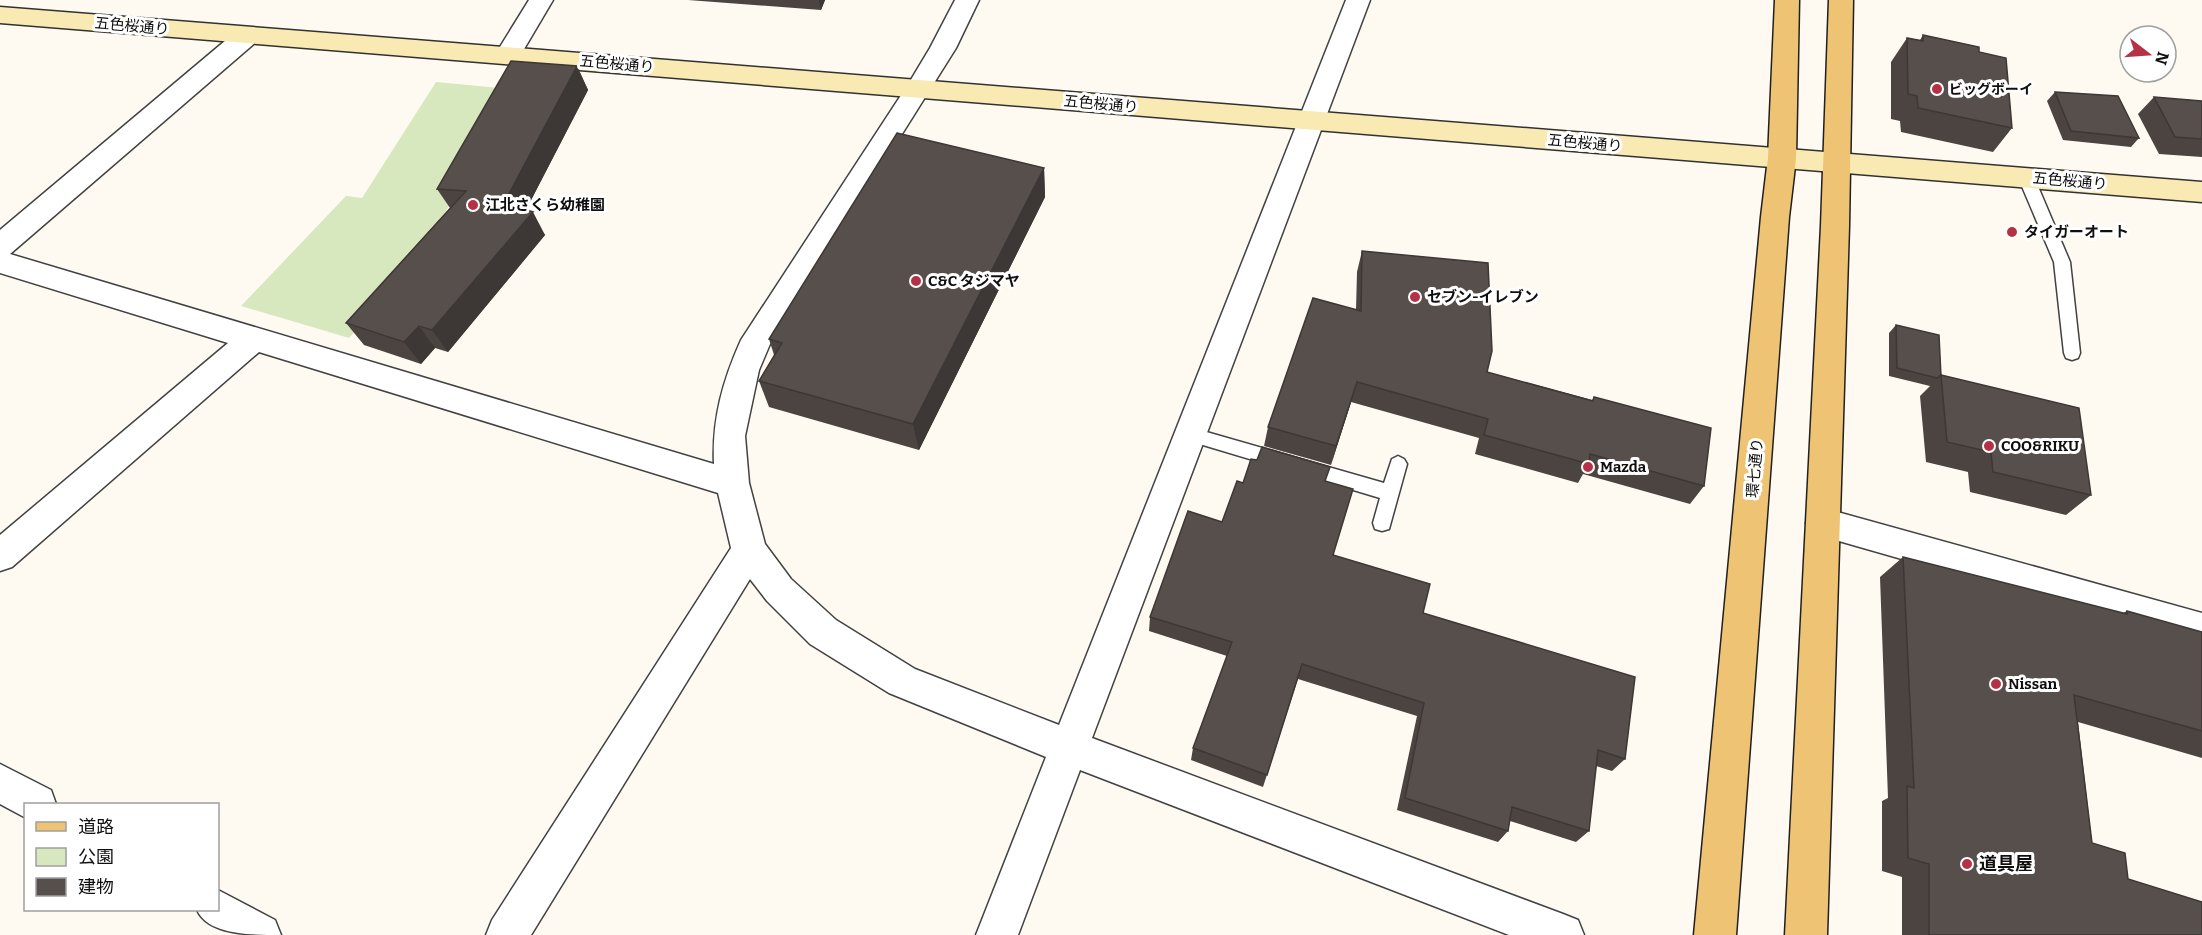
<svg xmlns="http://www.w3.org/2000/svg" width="2202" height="935" font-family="Bitter,'Noto Sans JP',serif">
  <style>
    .green { fill: #d7e7be }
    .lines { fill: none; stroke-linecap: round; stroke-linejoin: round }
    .lane-casing { stroke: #424242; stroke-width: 3 }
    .street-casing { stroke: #424242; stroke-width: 3 }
    .secondary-casing { stroke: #313131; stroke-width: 3 }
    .primary-casing { stroke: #202020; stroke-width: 3 }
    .lane { fill: #fff; fill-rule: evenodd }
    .street { fill: #fff; fill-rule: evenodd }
    .secondary { fill: #f9e9b3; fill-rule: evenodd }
    .primary { fill: #eec373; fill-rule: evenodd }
    .wall { fill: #4b4441 }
    .shaded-wall { fill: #3d3735 }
    .building { fill: #574f4c; stroke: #3d3735; stroke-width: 1.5 }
    .poi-dot { fill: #b53146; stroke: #fff; stroke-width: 2 }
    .labels { text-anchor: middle; stroke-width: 6; stroke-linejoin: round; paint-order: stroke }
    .far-poi-label { font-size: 14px; font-weight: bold; fill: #0f0f0f; stroke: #fff; text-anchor: start }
    .street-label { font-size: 15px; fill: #0f0f0f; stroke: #fff }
    .poi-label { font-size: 15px; font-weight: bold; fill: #0f0f0f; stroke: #fff; text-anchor: start }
    .near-poi-label { font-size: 18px; font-weight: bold; fill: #0f0f0f; stroke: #fff; text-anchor: start }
  </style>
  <rect width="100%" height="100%" fill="#fefaf2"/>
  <polygon class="green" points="436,82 510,89 444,215 447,232 349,338 241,306 346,196 362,198"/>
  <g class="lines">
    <defs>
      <g id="lane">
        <polygon points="2026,172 2031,173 2034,177 2070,262 2080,353 2078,358 2072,360 2066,358 2064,353 2054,262 2018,177 2021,173"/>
        <polygon points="1189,427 1384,483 1392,459 1398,456 1404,459 1407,464 1389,529 1382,531 1375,529 1373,523 1380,498 1183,439 1180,434 1183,429"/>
      </g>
      <g id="street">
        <polygon points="529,0 553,0 517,61 508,63 499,61 495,55"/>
        <path d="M 955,0 L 979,0 L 956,48 L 770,344 L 759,370 L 745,436 L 749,483 L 765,544 L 791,579 L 836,620 L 915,669 L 1059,725 L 1346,0 L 1370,0 L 1092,738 L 1563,914 L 1578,920 L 1584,935 L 1509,935 L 1080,770 L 1018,935 L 976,935 L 1046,757 L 889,693 L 810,644 L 767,601 L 750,579 L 531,935 L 486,935 L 492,920 L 731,548 L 718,493 L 259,352 L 12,567 L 0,571 L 0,535 L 228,343 L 0,273 L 0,230 L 238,30 L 247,28 L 256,30 L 260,36 L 256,42 L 10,254 L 714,464 C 712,419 723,380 741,340 L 909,83 L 930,48 Z"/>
        <polygon points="1823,508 2202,613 2202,645 1811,533 1806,523 1811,513"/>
        <polygon points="0,764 51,790 56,804 26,804 26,818 0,804"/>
        <path d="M 218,890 L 275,920 L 281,935 C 250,935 208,935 197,910 L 218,910 Z"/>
      </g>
      <polygon id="secondary" points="0,7 2202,182 2202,202 0,23"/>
      <g id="primary">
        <polygon points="1775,0 1799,0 1796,158 1789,217 1736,935 1694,935 1761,217 1768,158"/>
        <polygon points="1829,0 1853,0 1849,226 1827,935 1785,935 1821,226"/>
      </g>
    </defs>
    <use href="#lane" class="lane-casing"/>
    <use href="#street" class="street-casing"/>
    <use href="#secondary" class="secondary-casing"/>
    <use href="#primary" class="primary-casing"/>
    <use href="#lane" class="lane"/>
    <use href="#street" class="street"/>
    <use href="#secondary" class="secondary"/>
    <use href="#primary" class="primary"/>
  </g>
  <g class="wall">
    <polygon points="688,0 825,0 821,10"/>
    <polygon points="1923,35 1979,52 2012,128 1993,152 1901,132 1900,121 1891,119 1891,62 1907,38 1920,40"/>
    <polygon points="577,66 588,90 526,210 545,235 448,352 435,348 421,364 364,345 346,323 450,208 437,189"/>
    <polygon points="2055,92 2139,138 2131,147 2063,140 2047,101"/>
    <polygon points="2154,97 2202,101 2202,157 2159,154 2138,114"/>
    <polygon points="1044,168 1045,197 919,450 769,407 759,381 774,355 769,339"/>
    <polygon points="1362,251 1487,372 1592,400 1594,397 1704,486 1690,504 1583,474 1578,483 1475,454 1479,438 1351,402 1331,465 1264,446 1268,427 1356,310 1357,272"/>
    <polygon points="1896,325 1941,375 2091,495 2066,515 1970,492 1968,472 1926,462 1920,396 1930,386 1889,376 1889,333"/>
    <polygon points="1326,481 1333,555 1423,613 1625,759 1612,771 1596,766 1589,831 1576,842 1510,821 1508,831 1498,842 1397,810 1417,716 1298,679 1263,787 1191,760 1193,748 1227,656 1149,631 1150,617 1222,522 1243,483"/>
    <polygon points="1903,557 2123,613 2127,611 2202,632 2202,758 2078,722 2092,843 2128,879 2202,935 1902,935 1902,877 1882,871 1882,801 1888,798 1880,577"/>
  </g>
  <g class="shaded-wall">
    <polygon points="819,0 825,0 821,10"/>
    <polygon points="577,66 588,90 517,227 504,203"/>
    <polygon points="1044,168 1045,197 919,450 913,424"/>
    <polygon points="533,212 545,235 448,352 432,330"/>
    <polygon points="419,326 435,348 421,364 404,342"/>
    <polygon points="1357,382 1351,402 1331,465 1336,446"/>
  </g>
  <g class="building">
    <polygon points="1923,35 1979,47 1979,52 2006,58 2012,128 1918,108 1917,96 1908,94 1907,38 1923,41"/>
    <polygon points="511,61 577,66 504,203 533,212 432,330 419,326 404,342 346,323 466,191 437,189"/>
    <polygon points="2055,92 2118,96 2139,138 2071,131"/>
    <polygon points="2154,97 2202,101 2202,139 2175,137"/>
    <polygon points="897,133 1044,168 913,424 759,381 782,343 769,339"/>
    <polygon points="1362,251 1488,263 1492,351 1487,372 1593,401 1594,397 1711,428 1704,486 1590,454 1589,464 1484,435 1488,419 1357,382 1336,446 1268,427 1313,298 1361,311"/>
    <polygon points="1896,325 1939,335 1941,376 1941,375 1937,378 1897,368"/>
    <polygon points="1941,375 2079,408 2091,495 1993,472 1991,452 1947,442"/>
    <polygon points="1262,447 1330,467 1325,481 1353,489 1333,555 1430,584 1423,613 1635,677 1625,759 1598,750 1589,831 1512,807 1508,831 1405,798 1424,703 1302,664 1267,775 1193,748 1232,642 1150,617 1188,511 1222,522 1237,481 1243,483 1251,459 1257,460"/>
    <polygon points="1903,557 2127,614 2127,611 2202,632 2202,731 2074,695 2092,843 2125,853 2128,879 2202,902 2202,935 1929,935 1929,864 1908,858 1907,786 1914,788"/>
  </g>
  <g class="poi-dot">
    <circle cx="1937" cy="89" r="6"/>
    <circle cx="473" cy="205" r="6"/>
    <circle cx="2012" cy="232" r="6"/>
    <circle cx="916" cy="281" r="6"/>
    <circle cx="1415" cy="297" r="6"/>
    <circle cx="1989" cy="446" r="6"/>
    <circle cx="1588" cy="467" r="6"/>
    <circle cx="1996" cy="684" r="6"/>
    <circle cx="1967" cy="864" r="6"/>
  </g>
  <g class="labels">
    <g class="far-poi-label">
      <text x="1949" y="94">ビッグボーイ</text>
    </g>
    <g class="street-label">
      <text transform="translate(132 26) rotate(5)" y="5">五色桜通り</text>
      <text transform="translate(617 64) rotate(5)" y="5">五色桜通り</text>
      <text transform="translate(1101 104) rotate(5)" y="5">五色桜通り</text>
      <text transform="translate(1585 143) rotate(5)" y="5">五色桜通り</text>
      <text transform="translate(2070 181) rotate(5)" y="5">五色桜通り</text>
      <text transform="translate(1755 468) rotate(-85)" y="5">環七通り</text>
    </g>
    <g class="poi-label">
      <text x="485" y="210">江北さくら幼稚園</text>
      <text x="2024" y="237">タイガーオート</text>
      <text x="928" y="286">C&amp;C タジマヤ</text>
      <text x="1427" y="302">セブン-イレブン</text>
      <text x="2001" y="451">COO&amp;RIKU</text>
      <text x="1600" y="472">Mazda</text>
      <text x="2008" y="689">Nissan</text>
    </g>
    <g class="near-poi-label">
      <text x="1979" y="870">道具屋</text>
    </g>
  </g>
  <rect x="24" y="803" width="195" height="108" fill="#ffffff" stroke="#9f9f9f" stroke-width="1.5"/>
  <rect x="36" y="822" width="30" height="9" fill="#eec373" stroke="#9f9f9f" stroke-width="1.5"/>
  <text x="78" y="833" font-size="18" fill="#0f0f0f">道路</text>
  <rect x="36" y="848" width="30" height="18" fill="#d7e7be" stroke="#9f9f9f" stroke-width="1.5"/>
  <text x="78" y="863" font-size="18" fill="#0f0f0f">公園</text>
  <rect x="36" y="878" width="30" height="18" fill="#574f4c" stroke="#9f9f9f" stroke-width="1.5"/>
  <text x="78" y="893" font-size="18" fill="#0f0f0f">建物</text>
  <g transform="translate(2148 54) rotate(107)"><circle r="28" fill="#ffffff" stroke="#9f9f9f" stroke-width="1.5"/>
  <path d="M0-4.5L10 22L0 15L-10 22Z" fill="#b53146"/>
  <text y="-9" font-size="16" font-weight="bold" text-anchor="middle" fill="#0f0f0f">N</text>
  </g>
</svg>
